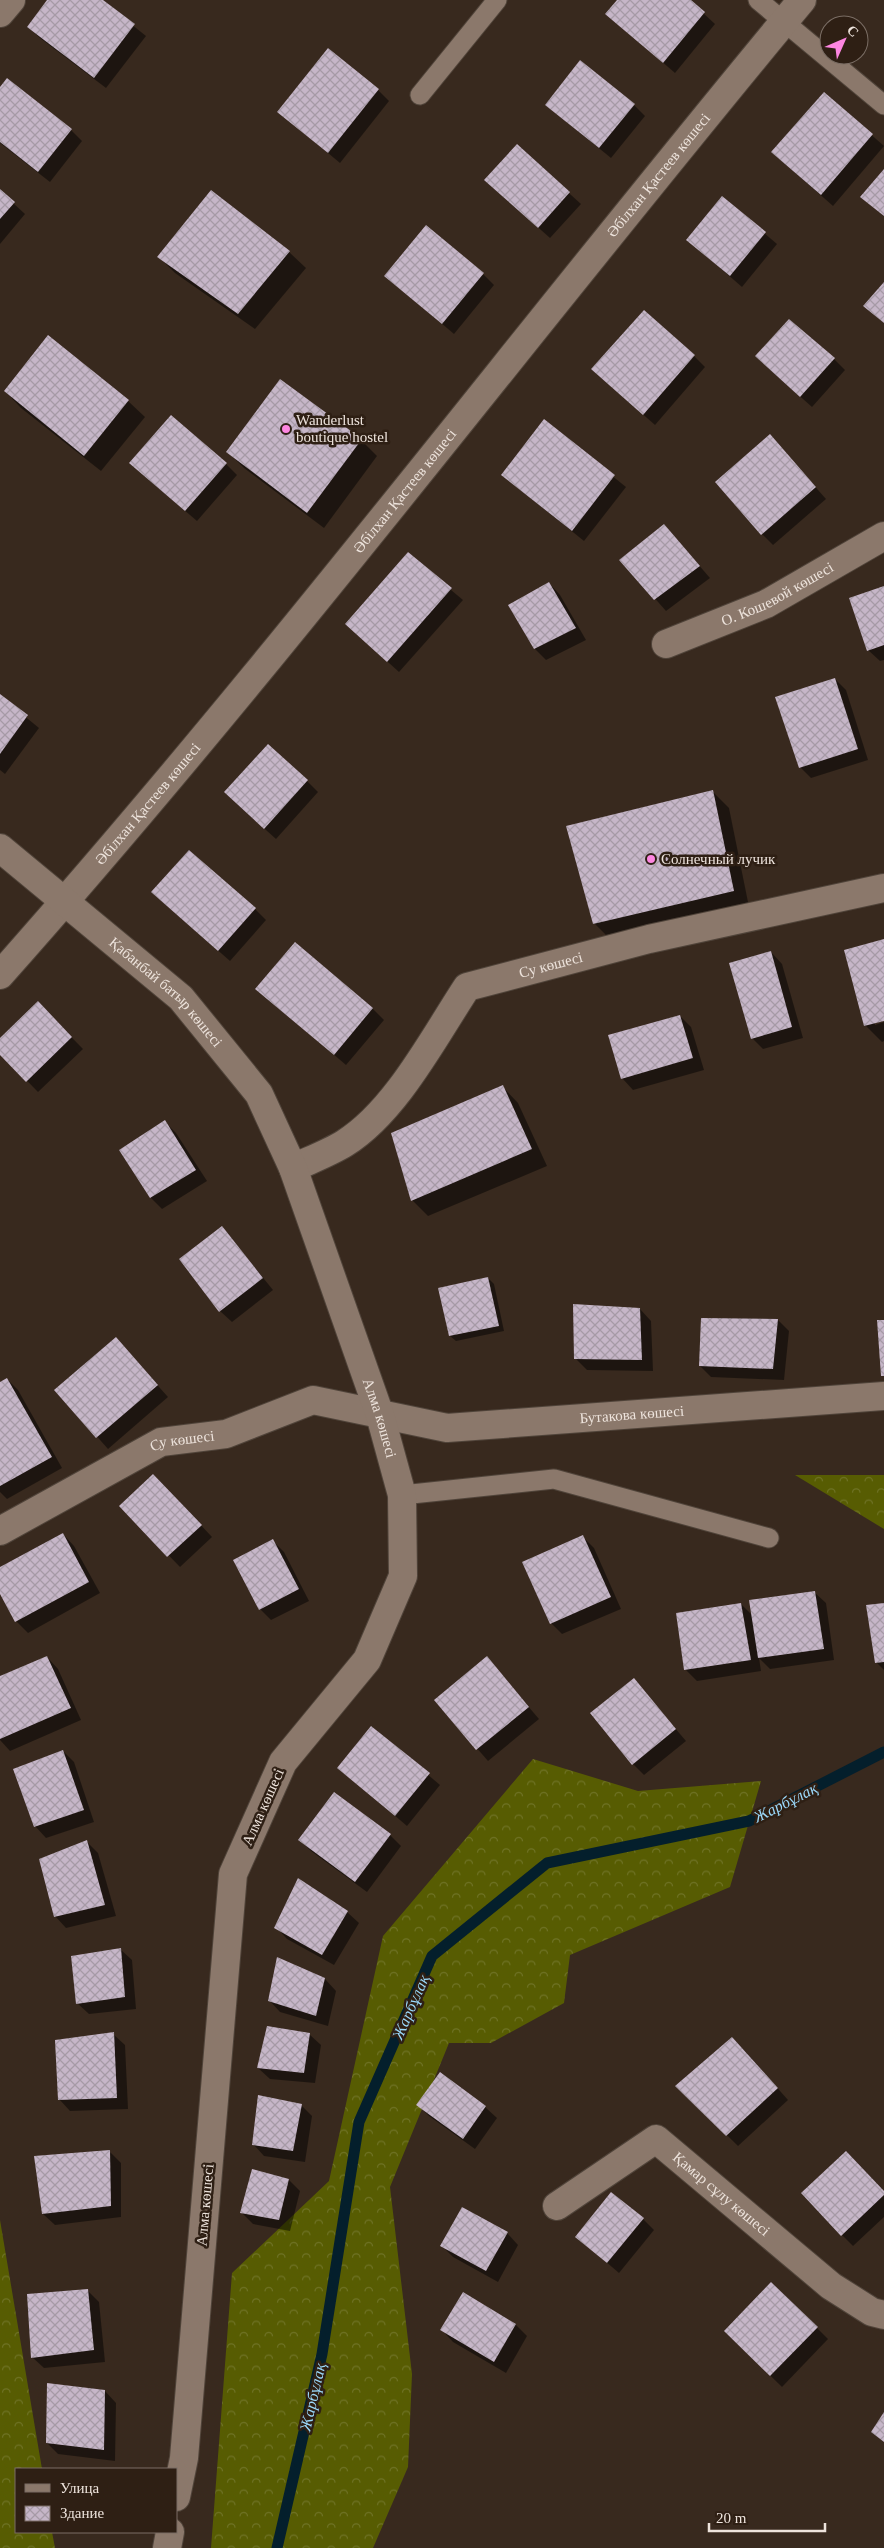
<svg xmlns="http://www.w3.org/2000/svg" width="884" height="2548" font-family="Georgia,serif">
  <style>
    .forest { fill: url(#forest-crowns) }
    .shadow { fill: #0007 }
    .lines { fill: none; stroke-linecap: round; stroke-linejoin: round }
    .stream { stroke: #041f2c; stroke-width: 11 }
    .building { fill: url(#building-cross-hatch) }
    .service-casing { stroke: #50443a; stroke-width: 21 }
    .minor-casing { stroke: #50443a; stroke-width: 30 }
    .tertiary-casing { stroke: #50443a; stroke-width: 30 }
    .service { stroke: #8b786b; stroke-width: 19 }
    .minor { stroke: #8b786b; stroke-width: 28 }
    .tertiary { stroke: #8b786b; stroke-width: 28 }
    .poi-dot { fill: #fd86e1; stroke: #2e1f14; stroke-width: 2 }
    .labels { text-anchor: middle; stroke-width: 5; stroke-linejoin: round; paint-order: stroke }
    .street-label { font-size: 15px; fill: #ede3dc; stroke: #2e1f14 }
    .poi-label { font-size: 15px; fill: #ede3dc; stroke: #2e1f14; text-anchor: start }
    .water-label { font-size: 16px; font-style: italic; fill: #9bd9fb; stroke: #2e1f14 }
  </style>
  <defs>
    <pattern id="forest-crowns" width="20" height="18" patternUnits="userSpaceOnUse" patternTransform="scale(1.25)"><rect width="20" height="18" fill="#575c02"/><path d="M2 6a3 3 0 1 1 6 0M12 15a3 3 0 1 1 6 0" fill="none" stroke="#6f7326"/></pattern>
    <pattern id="building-cross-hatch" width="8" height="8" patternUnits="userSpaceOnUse" patternTransform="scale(1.25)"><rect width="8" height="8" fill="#c6b6c8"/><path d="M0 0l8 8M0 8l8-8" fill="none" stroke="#a69aa6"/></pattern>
  </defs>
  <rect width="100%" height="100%" fill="#38291e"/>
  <g class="forest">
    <polygon points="795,1475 884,1475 884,1529"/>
    <polygon points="533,1759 638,1791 761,1781 730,1887 570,1955 564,2003 491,2043 449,2043 390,2187 412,2374 408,2467 373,2548 211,2548 232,2273 329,2181 383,1936"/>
    <polygon points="0,2220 42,2469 16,2469 16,2532 52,2532 55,2548 0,2548"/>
  </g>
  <g class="shadow">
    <polygon points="49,0 101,0 146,36 106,88 40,38 28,27"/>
    <polygon points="619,0 689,0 715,24 675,73 607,14"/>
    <polygon points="0,89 71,130 82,141 50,182 0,143"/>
    <polygon points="378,90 389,101 340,163 279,112"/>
    <polygon points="824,93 884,146 833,206 772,152"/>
    <polygon points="546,105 634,105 645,116 611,158"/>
    <polygon points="517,146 581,204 550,238 497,191"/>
    <polygon points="0,191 25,214 0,244"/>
    <polygon points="212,192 289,252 306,268 255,329 175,273 159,257"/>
    <polygon points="722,197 777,244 742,287 688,240"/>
    <polygon points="483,274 494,285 454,334 386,276"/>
    <polygon points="48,337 128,401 145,417 101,471 21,408 5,391"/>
    <polygon points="694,356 705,367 655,425 604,380"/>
    <polygon points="834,359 845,370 812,407 768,368"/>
    <polygon points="544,421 626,487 584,541 502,475"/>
    <polygon points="770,436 826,499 773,545 762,534"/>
    <polygon points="361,440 377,456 324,528 244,468 228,452"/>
    <polygon points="226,464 237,475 197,521 142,474"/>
    <polygon points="664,525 710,578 666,611 621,560"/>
    <polygon points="408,554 463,600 399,672 358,635"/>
    <polygon points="549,583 560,595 586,640 546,660 535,649 510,606"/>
    <polygon points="884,587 884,660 880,661 868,650"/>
    <polygon points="835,679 846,690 868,760 811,778 800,767"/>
    <polygon points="0,696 39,728 5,774 0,770"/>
    <polygon points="307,781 318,792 276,839 237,804"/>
    <polygon points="713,792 729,808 749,907 611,940 594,923"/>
    <polygon points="164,903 255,909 266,920 230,961"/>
    <polygon points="884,940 884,1019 875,1022 875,1025 884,1022 884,1041 882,1042 865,1025"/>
    <polygon points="771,952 782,964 803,1038 763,1049 752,1038"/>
    <polygon points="257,989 372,1008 384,1020 346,1065"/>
    <polygon points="38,1003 83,1049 38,1092 0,1053 0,1039"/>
    <polygon points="680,1016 691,1027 704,1070 633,1090 622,1078"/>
    <polygon points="502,1086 518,1103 547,1166 428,1216 412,1200"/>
    <polygon points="165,1122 176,1133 207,1181 162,1209 151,1198 121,1150"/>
    <polygon points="222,1227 273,1290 232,1322 220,1311"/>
    <polygon points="488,1278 494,1284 504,1331 456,1341 450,1336"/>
    <polygon points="640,1309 651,1321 653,1371 587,1370 575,1358"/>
    <polygon points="778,1320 789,1331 784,1380 711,1377 700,1366"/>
    <polygon points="116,1339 168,1397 108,1449 56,1390"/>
    <polygon points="7,1379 18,1390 62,1468 7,1499 0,1492 0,1383"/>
    <polygon points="165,1487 212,1537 180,1567 121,1506"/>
    <polygon points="63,1534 74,1546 100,1593 28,1633 16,1621 0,1592 0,1569"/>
    <polygon points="583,1537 594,1548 621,1609 562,1634 551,1623"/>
    <polygon points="273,1541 284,1552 309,1601 271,1620 260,1609"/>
    <polygon points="814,1592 826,1603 834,1660 770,1669 759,1658 761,1671 697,1681 686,1670 677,1614 741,1604 753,1616"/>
    <polygon points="884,1604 884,1670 877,1663"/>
    <polygon points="47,1657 58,1669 81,1720 10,1751 0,1740 0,1678"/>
    <polygon points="487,1658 539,1719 488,1761 436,1701"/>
    <polygon points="634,1680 686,1741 644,1775 633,1764"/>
    <polygon points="372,1727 440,1785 407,1826 339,1768"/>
    <polygon points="63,1751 74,1762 94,1822 46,1838 35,1826"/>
    <polygon points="390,1835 401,1846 367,1892 311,1851 300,1840"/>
    <polygon points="87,1842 98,1853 116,1916 66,1928 55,1916"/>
    <polygon points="347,1912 359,1923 334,1965 287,1939 276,1927"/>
    <polygon points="120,1949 132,1960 136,2009 89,2014 77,2003"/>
    <polygon points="325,1979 336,1991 328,2026 280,2012 269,2000"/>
    <polygon points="113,2034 125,2045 128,2109 70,2111 59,2099"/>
    <polygon points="309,2034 321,2045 315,2083 270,2079 258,2068"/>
    <polygon points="744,2050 788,2100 738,2146 677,2086"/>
    <polygon points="301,2105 312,2116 305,2162 264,2156 253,2144"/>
    <polygon points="418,2105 485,2107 497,2118 475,2149 429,2116"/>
    <polygon points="109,2151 121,2163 121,2217 55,2225 43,2214"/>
    <polygon points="289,2180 300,2191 290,2231 253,2224 242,2213"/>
    <polygon points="884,2192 884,2217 853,2246 842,2235"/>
    <polygon points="643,2219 654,2230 619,2273 577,2237"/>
    <polygon points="507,2233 518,2245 498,2282 453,2257 442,2246"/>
    <polygon points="88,2291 99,2302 105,2362 44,2368 32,2357"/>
    <polygon points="463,2294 516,2325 527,2336 506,2373 453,2342 442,2330"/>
    <polygon points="817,2328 828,2339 782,2387 737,2343"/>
    <polygon points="105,2391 116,2403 115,2461 58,2454 47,2443"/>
  </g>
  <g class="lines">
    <polyline class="stream" points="277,2548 322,2354 359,2122 432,1956 547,1863 749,1821 884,1752"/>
  </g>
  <g class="building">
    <polygon points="47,0 103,0 135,24 94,78 27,27"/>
    <polygon points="617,0 691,0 705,12 663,63 605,14"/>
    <polygon points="328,48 379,89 328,153 277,112"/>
    <polygon points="580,60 635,104 599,148 545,105"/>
    <polygon points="7,78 72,129 38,172 0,142 0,87"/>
    <polygon points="824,92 873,134 821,195 771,152"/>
    <polygon points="517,144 570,192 538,228 484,180"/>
    <polygon points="884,169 884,216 860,197"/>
    <polygon points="0,189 15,202 0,219"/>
    <polygon points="211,190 290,251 238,314 157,257"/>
    <polygon points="722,196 766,232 730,276 686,240"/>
    <polygon points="426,225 484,273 442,324 384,276"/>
    <polygon points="884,282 884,323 863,306"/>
    <polygon points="644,310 695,355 643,415 591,369"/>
    <polygon points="789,319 835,358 800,397 755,356"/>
    <polygon points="48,335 129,400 84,456 4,391"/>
    <polygon points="280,379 362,439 307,513 226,452"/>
    <polygon points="171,415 227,463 185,511 129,463"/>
    <polygon points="544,419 615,475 572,531 501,475"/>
    <polygon points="770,434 816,487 761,535 715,482"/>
    <polygon points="664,524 700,566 654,600 619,560"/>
    <polygon points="408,552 452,588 387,662 345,624"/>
    <polygon points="549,582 576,628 534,649 508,605"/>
    <polygon points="884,586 884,645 867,651 849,598"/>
    <polygon points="835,678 858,749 799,768 775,697"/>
    <polygon points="0,694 28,715 0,754"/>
    <polygon points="268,744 308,780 264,829 224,792"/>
    <polygon points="713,790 734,891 593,924 566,826"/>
    <polygon points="189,850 256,908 218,951 151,892"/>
    <polygon points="884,939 884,1021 864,1026 844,950"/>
    <polygon points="295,942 373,1008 334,1055 255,989"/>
    <polygon points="771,951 792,1027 751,1039 729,963"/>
    <polygon points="38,1001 72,1037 26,1082 0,1055 0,1038"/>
    <polygon points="680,1015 693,1058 621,1079 608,1035"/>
    <polygon points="503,1085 532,1149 411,1201 391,1133"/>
    <polygon points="165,1120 196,1170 150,1198 119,1150"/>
    <polygon points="222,1226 263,1278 219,1312 179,1259"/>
    <polygon points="488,1277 499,1326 449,1336 438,1288"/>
    <polygon points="573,1304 640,1308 642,1360 574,1359"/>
    <polygon points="701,1318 778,1319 773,1369 699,1366"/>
    <polygon points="877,1320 884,1320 884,1376 881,1376"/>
    <polygon points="116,1337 158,1385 96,1438 54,1390"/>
    <polygon points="7,1378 52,1457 0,1486 0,1382"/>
    <polygon points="153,1474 202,1525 167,1557 119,1506"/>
    <polygon points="63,1533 89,1582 15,1622 0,1594 0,1567"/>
    <polygon points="583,1535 611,1597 550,1624 522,1562"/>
    <polygon points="273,1539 299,1589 259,1610 233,1560"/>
    <polygon points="815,1591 824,1649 758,1658 749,1600"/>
    <polygon points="741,1603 751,1660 684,1670 676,1613"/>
    <polygon points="884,1603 884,1662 875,1663 866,1605"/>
    <polygon points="47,1656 71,1708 0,1739 0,1676"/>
    <polygon points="487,1656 529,1707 476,1750 434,1700"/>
    <polygon points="634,1678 676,1729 632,1765 590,1713"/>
    <polygon points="371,1726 430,1773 395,1816 337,1768"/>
    <polygon points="63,1750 84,1810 34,1827 13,1769"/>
    <polygon points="334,1792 391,1834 355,1882 298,1840"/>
    <polygon points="87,1840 105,1905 54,1917 39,1859"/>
    <polygon points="298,1878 348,1911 322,1955 274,1928"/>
    <polygon points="121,1948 125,1997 76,2004 71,1956"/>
    <polygon points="277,1957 325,1978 316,2016 268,2001"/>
    <polygon points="267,2026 310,2033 304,2073 257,2068"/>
    <polygon points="114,2032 117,2098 58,2100 55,2040"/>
    <polygon points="732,2037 778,2088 726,2136 675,2086"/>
    <polygon points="440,2072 486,2106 463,2139 416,2105"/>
    <polygon points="258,2095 302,2104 293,2151 252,2145"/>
    <polygon points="110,2150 111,2206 42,2214 34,2156"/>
    <polygon points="846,2151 884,2191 884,2195 841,2236 801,2193"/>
    <polygon points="252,2169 289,2179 279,2220 240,2213"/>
    <polygon points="611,2192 644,2218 607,2263 575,2237"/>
    <polygon points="462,2207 508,2232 486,2271 440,2246"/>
    <polygon points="771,2282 818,2327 770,2376 724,2331"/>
    <polygon points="88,2289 94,2350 31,2358 27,2294"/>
    <polygon points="463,2292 516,2324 494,2362 440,2330"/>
    <polygon points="47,2383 105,2390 104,2450 46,2443"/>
    <polygon points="884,2412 884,2442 871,2432"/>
  </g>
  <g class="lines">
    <defs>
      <g id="service">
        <polyline points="758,0 884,105"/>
        <polyline points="420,95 497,0"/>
        <polyline points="402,1495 554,1479 769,1538"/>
      </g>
      <g id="minor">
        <polyline points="0,13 11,0"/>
        <path id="s1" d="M 666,644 L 766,604 L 884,536"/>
        <path id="s2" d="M 0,975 C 280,660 533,323 802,0"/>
        <path id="s3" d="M 293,1168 C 310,1160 329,1153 345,1143 C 396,1111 434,1037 467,987 L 649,939 L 884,888"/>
        <path id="s4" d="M 0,1531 L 161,1442 L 226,1434 L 313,1400 L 447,1428 L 884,1396"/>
        <path id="s5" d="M 557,2206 L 656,2139 L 831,2286 L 872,2312 L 884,2315"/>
      </g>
      <g id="tertiary">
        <path id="s6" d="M 0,848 L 181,998 L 259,1094 L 293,1168 L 380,1415 L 402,1495 L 403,1576 L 367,1660 L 283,1762 L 233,1874 L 184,2458 L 176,2497"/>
        <polyline points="167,2548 170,2532"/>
      </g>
    </defs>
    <use href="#service" class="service-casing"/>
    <use href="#minor" class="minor-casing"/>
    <use href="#tertiary" class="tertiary-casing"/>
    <use href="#service" class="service"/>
    <use href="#minor" class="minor"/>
    <use href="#tertiary" class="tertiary"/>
  </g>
  <g class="poi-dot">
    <circle cx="286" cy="429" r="5"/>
    <circle cx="651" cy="859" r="5"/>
  </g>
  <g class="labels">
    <g class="street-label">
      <text dy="5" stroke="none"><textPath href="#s2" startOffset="1036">Әбілхан Қастеев көшесі</textPath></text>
      <text dy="5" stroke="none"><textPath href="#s2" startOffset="631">Әбілхан Қастеев көшесі</textPath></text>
      <text dy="5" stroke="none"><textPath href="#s1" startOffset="122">О. Кошевой көшесі</textPath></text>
      <text dy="5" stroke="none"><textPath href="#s2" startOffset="226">Әбілхан Қастеев көшесі</textPath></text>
      <text dy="5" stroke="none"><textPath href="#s3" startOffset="344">Су көшесі</textPath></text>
      <text dy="5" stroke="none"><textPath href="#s6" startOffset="220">Қабанбай батыр көшесі</textPath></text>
      <text dy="5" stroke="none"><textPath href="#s4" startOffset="665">Бутакова көшесі</textPath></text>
      <text dy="5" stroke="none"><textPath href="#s6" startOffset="705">Алма көшесі</textPath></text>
      <text dy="5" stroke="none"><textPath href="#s4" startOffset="205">Су көшесі</textPath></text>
      <text transform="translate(263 1807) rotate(-66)" y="5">Алма көшесі</text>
      <text dy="5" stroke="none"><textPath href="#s5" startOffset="205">Қамар сұлу көшесі</textPath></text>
      <text transform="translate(205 2205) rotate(-85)" y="5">Алма көшесі</text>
    </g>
    <g class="poi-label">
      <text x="296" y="425">Wanderlust<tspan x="296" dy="17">boutique hostel</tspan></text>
      <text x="661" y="864">Солнечный лучик</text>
    </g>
    <g class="water-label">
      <text transform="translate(785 1802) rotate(-27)" y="6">Жарбұлақ</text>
      <text transform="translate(410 2007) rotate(-66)" y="6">Жарбұлақ</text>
      <text transform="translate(312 2397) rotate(-77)" y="6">Жарбұлақ</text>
    </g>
  </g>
  <rect x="15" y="2468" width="162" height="65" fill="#2e1f14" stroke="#7a6d64"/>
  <rect x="25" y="2484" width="25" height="8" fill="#8b786b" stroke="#7a6d64"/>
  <text x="60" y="2493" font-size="15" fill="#ede3dc">Улица</text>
  <rect x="25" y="2506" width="25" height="15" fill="url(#building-cross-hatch)" stroke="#7a6d64"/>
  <text x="60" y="2518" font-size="15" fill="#ede3dc">Здание</text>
  <g transform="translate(844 40) rotate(45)"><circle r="24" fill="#2e1f14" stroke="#7a6d64"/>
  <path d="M0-4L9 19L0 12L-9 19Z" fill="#fd86e1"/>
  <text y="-8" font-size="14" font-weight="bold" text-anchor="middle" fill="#ede3dc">С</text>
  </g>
  <path d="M709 2523v8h116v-8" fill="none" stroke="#ede3dc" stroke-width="2.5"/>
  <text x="716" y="2523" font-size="15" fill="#ede3dc" stroke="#2e1f14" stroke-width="4" paint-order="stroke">20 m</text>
</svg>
